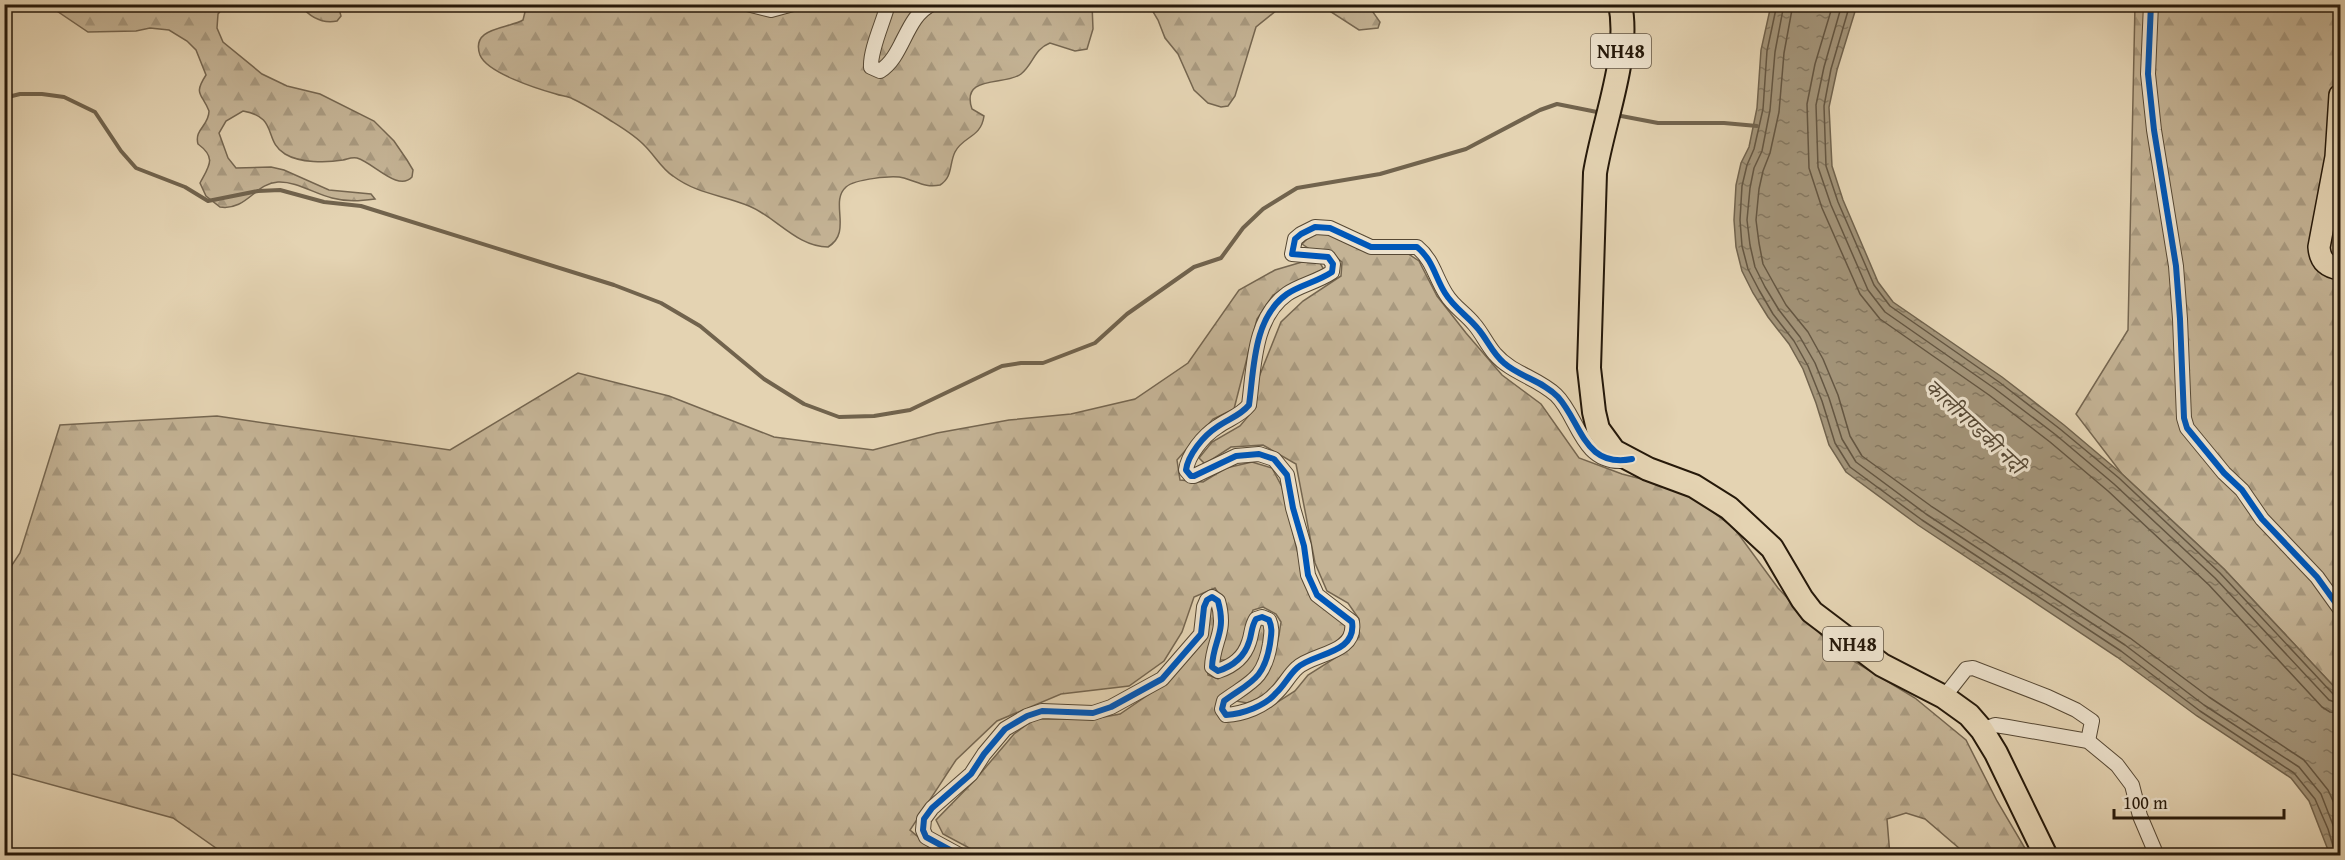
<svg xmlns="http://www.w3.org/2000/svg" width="2345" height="860" font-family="'Gentium Book Plus','Noto Serif Devanagari',serif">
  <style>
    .forest { fill: url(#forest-firs); stroke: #756650; stroke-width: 1.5 }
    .water { fill: url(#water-ripples); stroke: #71634d; stroke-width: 1.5 }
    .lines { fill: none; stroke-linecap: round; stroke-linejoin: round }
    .shore { stroke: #645642; stroke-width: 1.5 }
    .stream { stroke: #71634d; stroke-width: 4 }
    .minor-casing { stroke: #564834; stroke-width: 16 }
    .primary-casing { stroke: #26190a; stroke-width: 24 }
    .trunk-casing { stroke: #26190a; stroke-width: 26 }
    .minor { stroke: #ede2cd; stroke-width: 14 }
    .primary { stroke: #e4d3b2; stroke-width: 21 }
    .trunk { stroke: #e4d3b2; stroke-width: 22 }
    .cycleway-casing { stroke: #ede2cd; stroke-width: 10 }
    .cycleway { stroke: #0057b8; stroke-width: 6 }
    .labels { text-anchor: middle; stroke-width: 6; stroke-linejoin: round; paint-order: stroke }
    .shield { fill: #ede2cd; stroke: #625544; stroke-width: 1.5 }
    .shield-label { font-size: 20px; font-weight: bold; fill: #26190a }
    .water-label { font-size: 22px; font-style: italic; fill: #584a36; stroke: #ede2cd }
  </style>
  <defs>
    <pattern id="forest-firs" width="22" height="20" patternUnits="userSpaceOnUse" patternTransform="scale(1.5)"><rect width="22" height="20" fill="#c4b395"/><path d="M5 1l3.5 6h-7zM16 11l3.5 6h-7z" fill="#a8997f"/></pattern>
    <pattern id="water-ripples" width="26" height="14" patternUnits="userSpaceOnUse" patternTransform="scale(1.5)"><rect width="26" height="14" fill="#a39479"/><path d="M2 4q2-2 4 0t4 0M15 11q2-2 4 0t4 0" fill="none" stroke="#857861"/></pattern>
  </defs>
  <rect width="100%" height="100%" fill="#e4d3b2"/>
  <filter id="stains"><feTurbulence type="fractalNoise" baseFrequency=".00333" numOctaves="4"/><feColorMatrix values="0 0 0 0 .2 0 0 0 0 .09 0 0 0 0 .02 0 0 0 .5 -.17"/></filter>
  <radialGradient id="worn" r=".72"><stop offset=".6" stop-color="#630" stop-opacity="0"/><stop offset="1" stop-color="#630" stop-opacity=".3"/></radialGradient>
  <g class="forest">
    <path d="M 527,4 L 1092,4 L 1093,29 L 1087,49 L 1075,51 L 1050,43 C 1034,49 1033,65 1021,74 C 1006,86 960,74 972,109 L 984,116 C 981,138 963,136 955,152 C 949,164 953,177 940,185 C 926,188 918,182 904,178 C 893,175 855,179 846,187 C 829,202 853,232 828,247 C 797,247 776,217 749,206 C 723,195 697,194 673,176 C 662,169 655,156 645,146 C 634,134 619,126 605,117 C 595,111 584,104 573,99 C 568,96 561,96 556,94 C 538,89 487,73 480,55 C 470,27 508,29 523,20 Z"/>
    <path d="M 48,5 L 236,5 L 223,8 L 218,14 L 217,28 L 223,42 L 262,74 L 287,86 L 320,94 L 374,121 L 394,141 L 407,160 L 413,170 L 412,177 C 398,192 374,163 357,158 C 351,157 348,159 343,160 C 326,163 300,163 285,154 C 263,141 279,117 243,111 L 226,121 L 219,133 L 228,158 L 236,168 L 271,167 L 284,170 L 329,190 L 371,194 L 375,199 C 360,201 347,202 332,198 C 315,194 296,181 278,182 C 255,183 247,211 220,207 L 206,196 L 200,183 C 209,166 217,158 198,144 C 194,129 209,126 209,111 C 202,93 193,95 206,75 L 196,50 L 187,41 L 169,30 L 150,28 L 136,31 L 88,32 Z"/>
    <path d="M 300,5 L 338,5 L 341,16 L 337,21 C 322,24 309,16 300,5 Z"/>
    <polygon points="1149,5 1368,5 1380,22 1378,28 1359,30 1322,6 1277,10 1256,27 1235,96 1228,106 1221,107 1208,103 1194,90 1178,54 1165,38 1158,20"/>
    <polygon points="2135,5 2338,5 2332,142 2312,253 2340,276 2340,693 2224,569 2122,474 2076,414 2128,330"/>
    <polygon points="2340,124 2340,264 2335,264 2325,240"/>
    <path d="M 1326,233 L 1407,253 L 1419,261 L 1437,296 L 1466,333 L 1502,375 L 1541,404 L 1579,458 L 1622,474 L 1657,483 L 1697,500 L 1734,528 L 1778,588 L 1835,650 L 1915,698 L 1966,740 L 1997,801 L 2029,855 L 1963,855 L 1960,849 L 1925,819 L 1906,813 L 1887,819 L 1890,856 L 984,856 L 943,834 L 936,820 L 974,781 L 1014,734 L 1034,719 L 1093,719 L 1120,714 L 1170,680 L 1199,647 L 1206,631 L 1208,605 L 1215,608 C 1217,631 1206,652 1208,675 L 1218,679 L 1242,663 L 1259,622 L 1265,623 C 1269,666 1247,680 1219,706 L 1240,718 L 1265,710 L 1295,691 L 1308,675 L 1340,655 L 1359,637 L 1359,619 L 1348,603 L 1327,591 L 1315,563 L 1296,464 L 1263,445 L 1231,447 L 1205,464 L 1199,458 L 1212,442 L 1240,426 L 1256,407 L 1257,382 L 1281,322 L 1303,301 L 1341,276 L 1342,262 L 1329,252 L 1311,250 L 1302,244 L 1312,234 Z"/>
    <path d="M 1302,262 L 1320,263 L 1324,270 L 1273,295 L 1257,319 L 1234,409 L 1213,419 L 1177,460 L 1180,480 L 1203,482 L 1226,468 L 1252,462 L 1272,468 L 1282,487 L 1300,562 L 1346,626 L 1344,634 L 1328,649 L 1265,696 L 1247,703 L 1236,701 C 1267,684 1277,655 1281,622 L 1276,614 L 1263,607 L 1253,610 L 1245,631 L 1241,648 L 1227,660 L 1219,660 C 1225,631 1234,615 1215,588 L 1194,597 L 1182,632 L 1164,661 L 1129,686 L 1061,694 L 997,721 L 956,760 L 910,830 L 940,855 L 226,855 L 173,818 L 5,772 L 4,577 L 20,553 L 60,425 L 217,416 L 450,450 L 578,373 L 669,396 L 774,437 L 873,450 L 937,433 L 1009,420 L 1071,414 L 1135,399 L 1188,363 L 1239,290 L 1275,270 Z"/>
  </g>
  <polygon class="water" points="1771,5 1857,5 1837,70 1829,107 1832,166 1843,200 1878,282 1893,302 2002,377 2064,425 2122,474 2224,569 2340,693 2340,855 2330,855 2309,801 2291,778 2197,716 2117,657 1918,525 1846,472 1829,445 1816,403 1803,369 1789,344 1768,317 1753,293 1742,271 1736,247 1734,220 1736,185 1741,163 1749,147 1757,108 1761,50"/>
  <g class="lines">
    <g class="shore">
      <polyline points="1777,4 1767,51 1763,109 1754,149 1747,165 1742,186 1740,220 1742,246 1748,269 1759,290 1773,314 1794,341 1808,366 1822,401 1835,443 1850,467 1922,520 2121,651 2200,711 2294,773 2315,799 2328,829 2336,856"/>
      <polyline points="1784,4 1775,52 1770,110 1762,151 1754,168 1750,188 1747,220 1750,245 1755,267 1765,287 1779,310 1800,337 1815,363 1829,398 1842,439 1856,462 1926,514 2125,645 2204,705 2299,767 2321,794 2340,843"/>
      <polyline points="1793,4 1784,53 1779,112 1770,153 1763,171 1759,189 1756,220 1759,243 1763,264 1773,282 1786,305 1808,332 1823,359 1838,395 1850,436 1862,456 1931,506 2130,638 2209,697 2304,760 2328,790 2340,816"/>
      <polyline points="1833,4 1815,64 1807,104 1809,168 1822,208 1860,294 1880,319 1989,395 2050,442 2108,491 2209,585 2322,707 2330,712 2340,713"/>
      <polyline points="1842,4 1824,67 1816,105 1818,167 1831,205 1868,290 1885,312 1994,388 2056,435 2114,484 2215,578 2329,700 2340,704"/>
      <polyline points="1850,4 1831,69 1824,106 1826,166 1838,202 1874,285 1890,306 1999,382 2060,429 2119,478 2220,573 2334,695 2340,697"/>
    </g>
    <g class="stream">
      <polyline points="4,98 20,94 42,94 64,97 95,112 121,151 136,168 185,187 208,201 258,191 280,190 324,202 361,206 614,285 661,303 700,326 764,379 804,404 839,417 874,416 910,410 1002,366 1021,363 1043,363 1095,343 1127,314 1194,267 1221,258 1243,228 1263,209 1297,188 1380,174 1466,149 1540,110 1557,104 1602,113"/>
      <polyline points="1616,115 1658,123 1724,123 1757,126"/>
    </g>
    <defs>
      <g id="minor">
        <polyline points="747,4 771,10 793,4"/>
        <path d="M 888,4 C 883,23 870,50 871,67 L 880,71 C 904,56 905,17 932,4"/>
        <polyline points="2151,4 2148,74 2154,130 2176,266 2180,319 2184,418 2187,428 2224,473 2242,490 2262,519 2317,577 2340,609"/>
        <polyline points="1944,697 1966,669 1973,668 2048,697 2076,710 2092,721 2088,741"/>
        <polyline points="1982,730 1995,725 2008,727 2088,741 2117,765 2132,785 2140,816 2157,856"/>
        <path d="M 961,856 L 926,837 L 923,830 L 924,819 L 932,808 L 971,774 L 984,754 L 1005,729 L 1027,716 L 1042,711 L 1093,713 L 1111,707 L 1162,679 L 1201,634 L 1204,607 L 1207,600 L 1212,597 L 1218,601 C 1227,633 1213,640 1212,667 L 1218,671 C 1233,666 1244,658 1249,642 C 1252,634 1251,627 1256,619 L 1262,617 L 1269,620 C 1273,629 1271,635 1270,644 C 1264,680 1250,682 1224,701 L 1222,709 L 1226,715 C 1243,714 1265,706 1276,693 C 1284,686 1289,675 1297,668 C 1313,653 1357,654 1352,622 L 1317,595 L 1308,575 L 1304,546 L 1293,508 L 1287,475 L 1274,459 L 1259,454 L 1236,456 L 1194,476 L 1191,476 L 1186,470 C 1188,455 1203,436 1217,427 C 1228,419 1240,416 1249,405 C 1254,369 1253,318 1287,294 C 1300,285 1317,282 1332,272 L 1333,264 L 1328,257 L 1292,254 L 1295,239 L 1301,234 L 1315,227 L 1330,228 L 1371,247 L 1417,247 C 1433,260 1435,277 1446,294 C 1453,306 1465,313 1474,324 C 1482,333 1487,345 1495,354 C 1511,373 1538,378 1556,395 C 1578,416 1581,462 1621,461"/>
      </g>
      <path id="primary" d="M 2340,95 L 2336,157 L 2319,247 C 2320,261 2327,267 2340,269"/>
      <path id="trunk" d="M 1620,4 C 1631,54 1603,122 1595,173 L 1589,368 L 1594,412 L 1598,429 L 1614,451 L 1648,469 L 1694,486 L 1729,508 L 1772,548 L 1802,599 L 1812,612 L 1882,665 L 1944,697 L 1969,715 L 1982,730 L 1996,753 L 2046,856"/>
    </defs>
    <use href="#minor" class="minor-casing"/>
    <use href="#primary" class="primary-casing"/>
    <use href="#trunk" class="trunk-casing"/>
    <use href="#minor" class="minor"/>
    <use href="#primary" class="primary"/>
    <use href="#trunk" class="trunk"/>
    <defs>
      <g id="cycleway">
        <polyline points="2151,4 2148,74 2154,130 2176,266 2180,319 2184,418 2187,428 2224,473 2242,490 2262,519 2317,577 2340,609"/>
        <path d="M 961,856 L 926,837 L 923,830 L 924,819 L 932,808 L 971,774 L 984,754 L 1005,729 L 1027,716 L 1042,711 L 1093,713 L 1111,707 L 1162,679 L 1201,634 L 1204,607 L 1207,600 L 1212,597 L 1218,601 C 1227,633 1213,640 1212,667 L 1218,671 C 1233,666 1244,658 1249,642 C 1252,634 1251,627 1256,619 L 1262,617 L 1269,620 C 1273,629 1271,635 1270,644 C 1264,680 1250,682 1224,701 L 1222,709 L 1226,715 C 1243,714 1265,706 1276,693 C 1284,686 1289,675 1297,668 C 1313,653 1357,654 1352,622 L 1317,595 L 1308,575 L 1304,546 L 1293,508 L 1287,475 L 1274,459 L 1259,454 L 1236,456 L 1194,476 L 1191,476 L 1186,470 C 1188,455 1203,436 1217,427 C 1228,419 1240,416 1249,405 C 1254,369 1253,318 1287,294 C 1300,285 1317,282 1332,272 L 1333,264 L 1328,257 L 1292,254 L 1295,239 L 1301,234 L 1315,227 L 1330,228 L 1371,247 L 1417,247 C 1433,260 1435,277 1445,293 C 1454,308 1469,317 1479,330 C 1488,341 1493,354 1504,363 C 1520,377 1543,381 1558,397 C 1582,424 1584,468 1632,459"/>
      </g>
    </defs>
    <use href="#cycleway" class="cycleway-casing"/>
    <use href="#cycleway" class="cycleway"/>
  </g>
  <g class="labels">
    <g class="shield">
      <rect x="1591" y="34" width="60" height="34" rx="4.5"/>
      <rect x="1823" y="627" width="60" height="34" rx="4.5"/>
    </g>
    <g class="shield-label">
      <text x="1621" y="58">NH48</text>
      <text x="1853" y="651">NH48</text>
    </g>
    <g class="water-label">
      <text transform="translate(1975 426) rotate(43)" y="8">कालीगण्डकी नदी</text>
    </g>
  </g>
  <rect width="2345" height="860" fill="none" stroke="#e4d3b2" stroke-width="24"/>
  <rect x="6" y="6" width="2333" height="848" fill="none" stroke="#26190a" stroke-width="3"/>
  <rect x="12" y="12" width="2321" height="836" fill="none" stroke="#26190a" stroke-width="1.5"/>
  <path d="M2114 809v9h170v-9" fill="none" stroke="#26190a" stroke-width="3"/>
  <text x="2123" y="809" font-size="18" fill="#26190a" stroke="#ede2cd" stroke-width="4.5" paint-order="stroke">100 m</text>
  <rect width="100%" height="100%" filter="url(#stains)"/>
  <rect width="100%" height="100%" fill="url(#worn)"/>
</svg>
